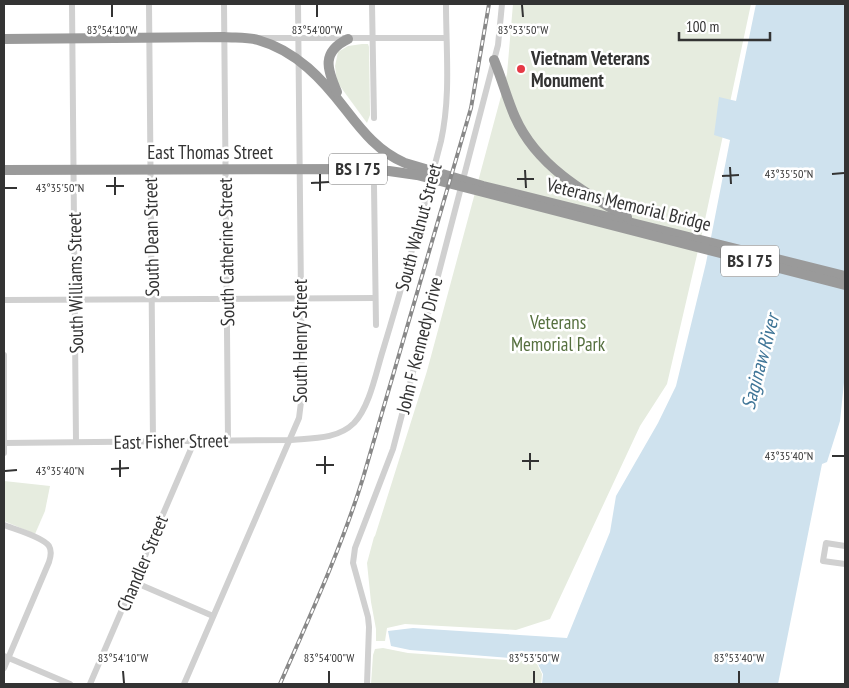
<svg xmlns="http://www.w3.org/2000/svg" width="849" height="688" font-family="'PT Sans Narrow',sans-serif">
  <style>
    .green { fill: #e6ecdf }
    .water { fill: #cfe2ee }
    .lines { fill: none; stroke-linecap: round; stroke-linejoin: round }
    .minor { stroke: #d0d0d0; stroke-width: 6 }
    .highway { stroke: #9a9a9a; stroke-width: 10 }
    .rail-casing { stroke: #888; stroke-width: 4 }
    .rail { stroke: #fff; stroke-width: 2; stroke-dasharray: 5.5; stroke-linecap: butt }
    .ticks { fill: none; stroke: #333; stroke-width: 2 }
    .poi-dot { fill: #e63946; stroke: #fff; stroke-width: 2 }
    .labels { text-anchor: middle; stroke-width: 5; stroke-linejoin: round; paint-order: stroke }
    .shield { fill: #fff; stroke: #707070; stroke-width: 1 }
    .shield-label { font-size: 18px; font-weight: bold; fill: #333 }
    .poi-label { font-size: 19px; font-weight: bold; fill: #333; stroke: #fff; text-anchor: start }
    .street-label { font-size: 19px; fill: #333; stroke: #fff }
    .park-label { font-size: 19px; fill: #56703f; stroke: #fff }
    .water-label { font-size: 20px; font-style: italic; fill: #3f7597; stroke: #fff }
    .ticks-label { font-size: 12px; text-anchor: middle; fill: #333; stroke: #fff; stroke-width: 5; stroke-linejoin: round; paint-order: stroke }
  </style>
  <rect width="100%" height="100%" fill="#fff"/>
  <g class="green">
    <polygon points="513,4 751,4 703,229 667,384 640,426 550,619 516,630 405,624 387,628 385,641 376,641 376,629 371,602 367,563 374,537 375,536 427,371 507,74"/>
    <polygon points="362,44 368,44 369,47 370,115 367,123 337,82 335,66 338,52 348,46"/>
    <polygon points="4,481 50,486 45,511 35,534 4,521"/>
    <polygon points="383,648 408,653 536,662 542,674 541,684 371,684 373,655 375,649"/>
  </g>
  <polygon class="water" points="756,4 845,4 845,373 840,421 827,462 822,464 778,684 542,684 543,674 536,660 410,650 391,646 388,631 413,628 567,638 610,532 616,496 658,423 676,386 706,263 730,140 714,135 719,97 736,101"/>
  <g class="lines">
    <g class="minor">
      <polyline points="72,4 76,442"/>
      <polyline points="149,4 153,441"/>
      <polyline points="224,4 228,440"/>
      <polyline points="372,4 374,118"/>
      <polyline points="260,38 446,38"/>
      <polyline points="374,186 376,325"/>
      <polyline points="4,300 375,298"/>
      <polyline points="4,355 4,453"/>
      <path d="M 4,443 L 289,440 C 311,438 337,440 354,423 C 370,406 376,372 383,350 C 404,281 423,211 441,141 C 451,95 446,51 446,4"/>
      <path d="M 4,525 C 14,529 43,537 49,546 C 52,551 51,556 49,562 L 4,668"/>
      <polyline points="845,546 826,543 823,561 845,564"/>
      <polyline points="134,582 213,616"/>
      <polyline points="4,656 70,684"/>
      <polyline points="90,684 191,449 191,441"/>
      <polyline points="184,684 299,418 302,394 298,4"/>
      <polyline points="367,684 369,627 368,617 353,563 355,548 393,449 498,45 502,4"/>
    </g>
    <g class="highway">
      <path d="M 4,39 L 224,37 C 235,38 248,37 258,40 C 297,51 323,80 346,110 C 363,132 379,152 405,163 L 483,186 L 845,276"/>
      <path d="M 494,60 C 502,79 507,99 515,117 C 536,165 584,193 627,217"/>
      <path d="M 337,92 C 327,69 321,52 348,39"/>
      <polyline points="4,170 354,169 389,171 417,175 845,285"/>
    </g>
    <defs>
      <path id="rail" d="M 280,684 C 310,616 341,549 363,478 L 471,108 L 489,4"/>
    </defs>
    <use href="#rail" class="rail-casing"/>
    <use href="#rail" class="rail"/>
  </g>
  <path class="ticks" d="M 112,5 L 112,17M 317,5 L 317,17M 522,5 L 523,17M 730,167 L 731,184M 525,170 L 526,188M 320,174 L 320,191M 832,174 L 844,173M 722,176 L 739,175M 115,177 L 115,195M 517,179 L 534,179M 311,183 L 329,182M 106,186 L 124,186M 5,188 L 17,188M 530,453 L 530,470M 325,456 L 325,474M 832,456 L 844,456M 120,460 L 120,477M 522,461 L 539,461M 316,465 L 334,465M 111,469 L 129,468M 5,471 L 17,470M 123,671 L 124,683M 329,671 L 329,683M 534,671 L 534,683M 739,671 L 739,683"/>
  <circle class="poi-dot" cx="521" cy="69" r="5"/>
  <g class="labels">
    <g class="shield">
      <rect x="329" y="153.5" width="58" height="31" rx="4"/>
      <rect x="721" y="245.5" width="58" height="31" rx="4"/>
    </g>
    <g class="shield-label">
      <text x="358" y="175">BS I 75</text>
      <text x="750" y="267">BS I 75</text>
    </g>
    <g class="poi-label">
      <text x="531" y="65">Vietnam Veterans<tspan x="531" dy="22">Monument</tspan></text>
    </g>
    <g class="street-label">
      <text x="210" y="159">East Thomas Street</text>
      <text transform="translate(629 204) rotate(14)" y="7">Veterans Memorial Bridge</text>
      <text transform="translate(418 227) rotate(-75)" y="7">South Walnut Street</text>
      <text transform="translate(151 237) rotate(-91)" y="7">South Dean Street</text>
      <text transform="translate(226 252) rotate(-91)" y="7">South Catherine Street</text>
      <text transform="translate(75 283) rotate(-91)" y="7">South Williams Street</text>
      <text transform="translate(300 341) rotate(-90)" y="7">South Henry Street</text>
      <text transform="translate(419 345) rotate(-76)" y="7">John F Kennedy Drive</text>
      <text transform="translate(171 441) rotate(-1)" y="7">East Fisher Street</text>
      <text transform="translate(142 563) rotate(-67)" y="7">Chandler Street</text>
    </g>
    <g class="park-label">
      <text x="558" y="329">Veterans<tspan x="558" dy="22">Memorial Park</tspan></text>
    </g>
    <g class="water-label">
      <text transform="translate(760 362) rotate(-75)" y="7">Saginaw River</text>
    </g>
  </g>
  <g class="ticks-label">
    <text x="112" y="34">83°54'10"W</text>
    <text x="317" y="34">83°54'00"W</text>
    <text x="523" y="34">83°53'50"W</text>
    <text x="789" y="178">43°35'50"N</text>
    <text x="60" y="192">43°35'50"N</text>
    <text x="789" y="460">43°35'40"N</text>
    <text x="60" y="475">43°35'40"N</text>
    <text x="123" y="662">83°54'10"W</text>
    <text x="329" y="662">83°54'00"W</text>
    <text x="534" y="662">83°53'50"W</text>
    <text x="739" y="662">83°53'40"W</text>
  </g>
  <rect width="849" height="688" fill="none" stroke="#333333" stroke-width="10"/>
  <path d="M679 32v8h91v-8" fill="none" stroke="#333333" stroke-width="2.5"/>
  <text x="686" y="32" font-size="15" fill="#333333" stroke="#ffffff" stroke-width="4" paint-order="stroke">100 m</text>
</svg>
